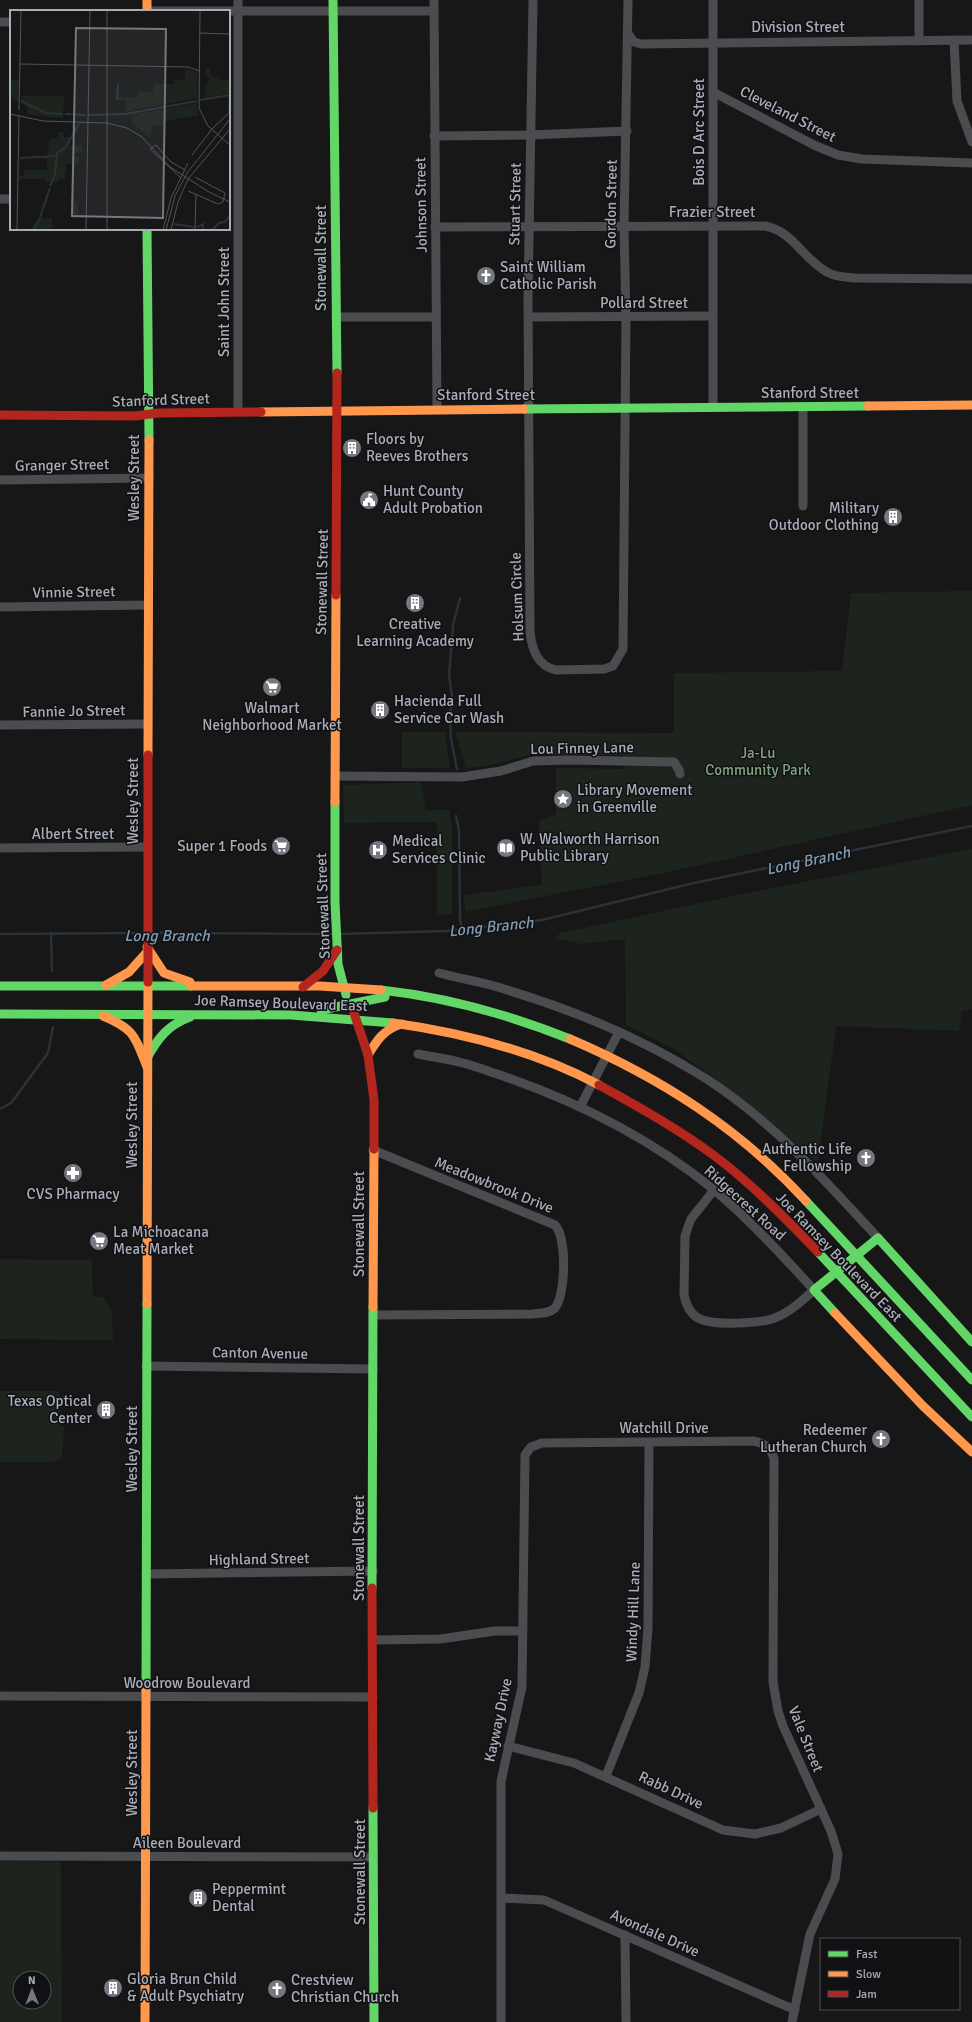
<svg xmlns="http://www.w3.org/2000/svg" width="972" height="2022" font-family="Signika,sans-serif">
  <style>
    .green { fill: #1d241e; fill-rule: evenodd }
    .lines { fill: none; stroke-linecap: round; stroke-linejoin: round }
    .stream { stroke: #2a3239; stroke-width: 2.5 }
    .street { stroke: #4b4c50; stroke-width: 9 }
    .fast { stroke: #63d668; stroke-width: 9 }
    .slow { stroke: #ff974d; stroke-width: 9 }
    .jam { stroke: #b3261e; stroke-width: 9 }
    .labels { text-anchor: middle; stroke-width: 3; stroke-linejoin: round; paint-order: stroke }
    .street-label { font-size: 15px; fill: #a8adb8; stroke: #111113 }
    .poi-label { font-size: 15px; fill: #a8adb8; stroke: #111113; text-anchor: start }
    .park-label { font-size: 15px; fill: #7fa381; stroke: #111113 }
    .water-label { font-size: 16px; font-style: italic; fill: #7f9bb3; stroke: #111113 }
    .inset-river { fill: none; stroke: #2a3239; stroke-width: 2 }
    .inset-road { fill: none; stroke: #515357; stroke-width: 1 }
    .view { fill: #757880; fill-opacity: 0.15; stroke: #757880; stroke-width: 2 }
    .inset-edge { fill: none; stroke: #a8adb8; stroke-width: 2 }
  </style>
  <rect width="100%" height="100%" fill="#171717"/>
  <g class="green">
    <polygon points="972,591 972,805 664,873 465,912 464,895 542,885 539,821 556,814 556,768 625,769 622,755 531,755 486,766 466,768 455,732 674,733 674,673 842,671 851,593"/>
    <polygon points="402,732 445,732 450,768 402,768"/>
    <polygon points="421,782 426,810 449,810 452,826 452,914 437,915 437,822 344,823 343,788 345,785"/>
    <polygon points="972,849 972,1009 962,1011 959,1031 836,1026 818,1163 716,1079 674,1049 626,1025 625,939 581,944 554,938 561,933 737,895"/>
    <polygon points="0,1259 92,1260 93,1297 103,1297 112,1311 113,1340 0,1339"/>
    <polygon points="0,1391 59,1391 60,1426 64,1427 62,1457 54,1462 0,1462"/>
    <path d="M 0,1861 L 61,1862 L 62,2022 L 0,2022 ZM 20,1978 L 44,1978 L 44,2002 L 20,2002 Z"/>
  </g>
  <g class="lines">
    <g class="stream">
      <polyline points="457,769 451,739 450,717 452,697 449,675 453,625 460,598"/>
      <polyline points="456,816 459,830 460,918 462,930"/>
      <polyline points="51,933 52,971"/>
      <polyline points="152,933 333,934"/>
      <polyline points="0,934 143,933"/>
      <polyline points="340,934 448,931 542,920 694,883 972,826"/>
      <polyline points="0,1109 11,1103 48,1053 53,1027"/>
    </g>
    <g class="street">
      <polyline points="434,0 437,409"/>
      <path d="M 533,0 L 528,298 L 530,632 C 532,649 537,666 556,670 L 604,669 L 613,666 L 623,649 L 626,318 L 624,226 L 628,0"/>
      <polyline points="713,0 713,407"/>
      <polyline points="919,0 919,41"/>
      <polyline points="147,11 434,11"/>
      <polyline points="0,22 11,22"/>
      <polyline points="629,35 634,42 641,44 972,40"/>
      <polyline points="954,40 957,101 972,142"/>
      <polyline points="713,92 814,145 838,155 862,159 972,163"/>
      <polyline points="434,136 530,135 627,131"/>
      <polyline points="0,199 11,199"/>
      <path d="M 435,227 L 765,226 C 793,231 803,259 827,272 C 835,277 845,277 854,278 L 972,279"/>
      <polyline points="336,317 436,317"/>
      <polyline points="529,317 712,316"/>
      <polyline points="238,411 238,0"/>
      <polyline points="0,480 149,478"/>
      <polyline points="803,506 803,407"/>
      <polyline points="0,607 148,605"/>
      <polyline points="0,725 148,724"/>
      <polyline points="335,776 462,777 501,771 533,761 569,760 674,762 679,770 680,774"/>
      <polyline points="0,848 147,847"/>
      <path d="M 439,973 C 461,979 483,982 504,989 C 574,1010 643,1039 705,1078 C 771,1120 825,1180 878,1238"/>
      <path d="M 418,1054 C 433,1057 448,1059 463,1063 C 475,1066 488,1071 500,1075 C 576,1101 651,1139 713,1189 C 750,1220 782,1255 814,1290 C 803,1300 791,1311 777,1317 C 762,1324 712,1326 698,1318 C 689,1313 686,1304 684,1295 L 685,1236 L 688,1227 L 691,1219 L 714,1190"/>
      <polyline points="580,1107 619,1032"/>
      <path d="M 373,1315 L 532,1314 C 539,1313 549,1314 555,1308 C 566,1294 567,1238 555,1225 L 373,1150"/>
      <polyline points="146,1366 373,1369"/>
      <polyline points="146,1574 373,1571"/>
      <polyline points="373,1640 440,1639 495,1631 523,1631"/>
      <polyline points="0,1696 373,1697"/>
      <polyline points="508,1746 574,1763 723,1830 755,1834 781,1828 821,1809"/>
      <polyline points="606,1776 639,1693 645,1667 648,1628 649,1442"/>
      <polyline points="0,1856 373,1857"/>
      <polyline points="501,1898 544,1900 795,2010"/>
      <polyline points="625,1935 626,2022"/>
      <path d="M 501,2022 L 501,1781 L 522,1687 L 525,1455 L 531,1447 L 542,1443 L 753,1441 C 765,1443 771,1448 774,1459 L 773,1682 L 778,1711 L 783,1726 L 831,1831 L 838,1854 L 835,1879 L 810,1934 L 792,2022"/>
    </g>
    <g class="fast">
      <polyline points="333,0 337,373"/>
      <polyline points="147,229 149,440"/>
      <polyline points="524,409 868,406"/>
      <polyline points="335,802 335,902 338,964 346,995"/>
      <polyline points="0,986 191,986"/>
      <path d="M 381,990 C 446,997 510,1015 570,1039"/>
      <polyline points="321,1010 385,997"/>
      <polyline points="0,1014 291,1015 393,1023"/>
      <path d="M 147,1058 C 158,1038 168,1025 190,1017"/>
      <polyline points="806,1201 972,1380"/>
      <polyline points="818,1252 972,1417"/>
      <polyline points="835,1313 814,1290 878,1238 972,1342"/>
      <polyline points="372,1588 373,1307"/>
      <polyline points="146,1691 147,1304"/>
      <polyline points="373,1808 374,2022"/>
    </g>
    <g class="slow">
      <polyline points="147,0 147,11"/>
      <polyline points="868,406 972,405"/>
      <polyline points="261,412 524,409"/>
      <polyline points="148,755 149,440"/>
      <polyline points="335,802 336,595"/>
      <polyline points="147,947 164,973 190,982"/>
      <polyline points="106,985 129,972 147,952"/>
      <polyline points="191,986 320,986 381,990"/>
      <path d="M 103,1016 C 135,1029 135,1037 147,1067"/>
      <path d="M 393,1023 C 465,1033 535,1051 599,1085"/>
      <path d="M 570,1039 C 661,1078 739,1128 806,1201"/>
      <path d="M 368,1055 C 377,1040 384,1029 402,1024"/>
      <polyline points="147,1304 148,982"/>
      <polyline points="373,1307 374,1149"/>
      <polyline points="835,1313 923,1406 972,1452"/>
      <polyline points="145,2022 146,1691"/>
    </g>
    <g class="jam">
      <polyline points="0,415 135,416 158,413 261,412"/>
      <polyline points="336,595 337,373"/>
      <polyline points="148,982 148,755"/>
      <polyline points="303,987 323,971 337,950"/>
      <polyline points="354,1013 368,1055 374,1100 374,1149"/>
      <path d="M 599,1085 C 639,1107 680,1130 716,1157 C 753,1185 786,1219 818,1252"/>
      <polyline points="372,1588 373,1808"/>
    </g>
  </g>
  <defs>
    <symbol id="church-disc" viewBox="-11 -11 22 22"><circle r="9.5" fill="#757880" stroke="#111113"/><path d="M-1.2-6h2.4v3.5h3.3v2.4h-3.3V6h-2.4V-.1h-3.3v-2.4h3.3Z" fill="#fff"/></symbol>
    <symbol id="building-disc" viewBox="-11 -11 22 22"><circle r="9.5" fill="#757880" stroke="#111113"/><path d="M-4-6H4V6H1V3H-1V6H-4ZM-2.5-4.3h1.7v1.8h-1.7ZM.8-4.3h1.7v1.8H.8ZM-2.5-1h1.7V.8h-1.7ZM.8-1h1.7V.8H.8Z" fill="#fff"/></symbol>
    <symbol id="civic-disc" viewBox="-11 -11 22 22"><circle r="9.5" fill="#757880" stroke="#111113"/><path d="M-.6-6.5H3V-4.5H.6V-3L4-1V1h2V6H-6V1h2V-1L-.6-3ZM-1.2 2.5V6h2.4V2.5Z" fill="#fff"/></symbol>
    <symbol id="supermarket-disc" viewBox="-11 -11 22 22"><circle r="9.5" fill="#757880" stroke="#111113"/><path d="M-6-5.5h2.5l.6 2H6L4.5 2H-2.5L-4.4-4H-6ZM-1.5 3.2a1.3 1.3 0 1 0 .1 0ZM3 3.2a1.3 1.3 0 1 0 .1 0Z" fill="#fff"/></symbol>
    <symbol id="sight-disc" viewBox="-11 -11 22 22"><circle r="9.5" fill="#757880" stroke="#111113"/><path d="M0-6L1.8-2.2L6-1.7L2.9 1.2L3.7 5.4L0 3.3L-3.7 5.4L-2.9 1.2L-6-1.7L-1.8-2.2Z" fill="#fff"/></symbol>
    <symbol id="library-disc" viewBox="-11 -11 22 22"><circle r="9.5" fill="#757880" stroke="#111113"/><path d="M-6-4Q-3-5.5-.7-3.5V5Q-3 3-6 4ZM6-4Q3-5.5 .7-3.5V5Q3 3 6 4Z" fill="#fff"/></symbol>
    <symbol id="hospital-disc" viewBox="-11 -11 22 22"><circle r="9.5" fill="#757880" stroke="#111113"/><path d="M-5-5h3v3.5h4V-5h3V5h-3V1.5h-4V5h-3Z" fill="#fff"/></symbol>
    <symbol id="pharmacy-disc" viewBox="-11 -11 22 22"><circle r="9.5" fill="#757880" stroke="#111113"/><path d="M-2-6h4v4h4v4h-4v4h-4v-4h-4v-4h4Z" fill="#fff"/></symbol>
  </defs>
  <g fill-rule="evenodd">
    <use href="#church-disc" x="475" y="265" width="22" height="22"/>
    <use href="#building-disc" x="341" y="437" width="22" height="22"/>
    <use href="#civic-disc" x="358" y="489" width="22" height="22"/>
    <use href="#building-disc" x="882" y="506" width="22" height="22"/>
    <use href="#building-disc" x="404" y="592" width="22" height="22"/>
    <use href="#supermarket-disc" x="261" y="676" width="22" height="22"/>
    <use href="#building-disc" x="369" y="699" width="22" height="22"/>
    <use href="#sight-disc" x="552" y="788" width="22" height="22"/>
    <use href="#supermarket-disc" x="270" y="835" width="22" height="22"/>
    <use href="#library-disc" x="495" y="837" width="22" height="22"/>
    <use href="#hospital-disc" x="367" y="839" width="22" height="22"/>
    <use href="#church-disc" x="855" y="1147" width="22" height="22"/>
    <use href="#pharmacy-disc" x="62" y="1162" width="22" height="22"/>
    <use href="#supermarket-disc" x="88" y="1230" width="22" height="22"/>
    <use href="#building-disc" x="95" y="1399" width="22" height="22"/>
    <use href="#church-disc" x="870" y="1428" width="22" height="22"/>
    <use href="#building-disc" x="187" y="1887" width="22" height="22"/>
    <use href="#building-disc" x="102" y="1977" width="22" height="22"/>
    <use href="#church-disc" x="266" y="1978" width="22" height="22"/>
  </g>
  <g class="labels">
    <g class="street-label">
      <text x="798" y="32">Division Street</text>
      <text transform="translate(788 114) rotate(27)" y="5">Cleveland Street</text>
      <text transform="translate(699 132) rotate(-90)" y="5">Bois D Arc Street</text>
      <text transform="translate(515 204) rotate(-89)" y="5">Stuart Street</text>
      <text transform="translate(611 204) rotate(-89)" y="5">Gordon Street</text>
      <text transform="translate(421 205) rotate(-91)" y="5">Johnson Street</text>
      <text x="712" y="217">Frazier Street</text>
      <text transform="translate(321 258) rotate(-90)" y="5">Stonewall Street</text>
      <text transform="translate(224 302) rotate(-90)" y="5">Saint John Street</text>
      <text x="644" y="308">Pollard Street</text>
      <text x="810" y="398">Stanford Street</text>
      <text x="486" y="400">Stanford Street</text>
      <text transform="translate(161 400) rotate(-2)" y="5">Stanford Street</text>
      <text transform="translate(62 465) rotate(-1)" y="5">Granger Street</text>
      <text transform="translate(134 478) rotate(-90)" y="5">Wesley Street</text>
      <text transform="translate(322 582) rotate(-89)" y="5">Stonewall Street</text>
      <text transform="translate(74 592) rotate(-1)" y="5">Vinnie Street</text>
      <text transform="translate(517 597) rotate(-92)" y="5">Holsum Circle</text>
      <text transform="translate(74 711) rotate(-1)" y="5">Fannie Jo Street</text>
      <text transform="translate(582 748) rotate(-1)" y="5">Lou Finney Lane</text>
      <text transform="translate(133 801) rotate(-90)" y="5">Wesley Street</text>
      <text x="73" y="839">Albert Street</text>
      <text transform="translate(323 906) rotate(-92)" y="5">Stonewall Street</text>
      <text transform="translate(281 1003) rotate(2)" y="5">Joe Ramsey Boulevard East</text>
      <text transform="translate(132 1125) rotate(-90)" y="5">Wesley Street</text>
      <text transform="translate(494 1185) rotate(22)" y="5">Meadowbrook Drive</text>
      <text transform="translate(745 1203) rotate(42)" y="5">Ridgecrest Road</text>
      <text transform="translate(359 1224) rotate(-90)" y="5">Stonewall Street</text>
      <text transform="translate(839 1257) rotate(46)" y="5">Joe Ramsey Boulevard East</text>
      <text transform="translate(260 1353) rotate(1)" y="5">Canton Avenue</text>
      <text x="664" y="1433">Watchill Drive</text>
      <text transform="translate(132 1449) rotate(-90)" y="5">Wesley Street</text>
      <text transform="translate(359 1548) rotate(-90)" y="5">Stonewall Street</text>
      <text transform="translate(259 1559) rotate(-1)" y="5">Highland Street</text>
      <text transform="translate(633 1612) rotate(-88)" y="5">Windy Hill Lane</text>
      <text x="187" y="1688">Woodrow Boulevard</text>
      <text transform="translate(498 1720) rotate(-78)" y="5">Kayway Drive</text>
      <text transform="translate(806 1739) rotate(68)" y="5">Vale Street</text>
      <text transform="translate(132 1773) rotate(-90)" y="5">Wesley Street</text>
      <text transform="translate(671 1790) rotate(25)" y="5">Rabb Drive</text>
      <text x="187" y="1848">Aileen Boulevard</text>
      <text transform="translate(360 1872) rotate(-90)" y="5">Stonewall Street</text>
      <text transform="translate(655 1933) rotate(24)" y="5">Avondale Drive</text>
    </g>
    <g class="poi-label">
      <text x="500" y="272">Saint William<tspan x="500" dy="17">Catholic Parish</tspan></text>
      <text x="366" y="444">Floors by<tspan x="366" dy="17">Reeves Brothers</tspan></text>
      <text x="383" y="496">Hunt County<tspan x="383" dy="17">Adult Probation</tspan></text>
      <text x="879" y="513" text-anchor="end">Military<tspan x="879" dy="17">Outdoor Clothing</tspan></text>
      <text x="415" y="629" text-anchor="middle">Creative<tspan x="415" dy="17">Learning Academy</tspan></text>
      <text x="394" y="706">Hacienda Full<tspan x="394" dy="17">Service Car Wash</tspan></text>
      <text x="272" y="713" text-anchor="middle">Walmart<tspan x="272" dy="17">Neighborhood Market</tspan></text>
      <text x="577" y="795">Library Movement<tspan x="577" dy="17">in Greenville</tspan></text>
      <text x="520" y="844">W. Walworth Harrison<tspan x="520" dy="17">Public Library</tspan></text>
      <text x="392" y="846">Medical<tspan x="392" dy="17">Services Clinic</tspan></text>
      <text x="267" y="851" text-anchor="end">Super 1 Foods</text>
      <text x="852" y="1154" text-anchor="end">Authentic Life<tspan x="852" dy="17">Fellowship</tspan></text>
      <text x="73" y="1199" text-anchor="middle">CVS Pharmacy</text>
      <text x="113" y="1237">La Michoacana<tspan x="113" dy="17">Meat Market</tspan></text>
      <text x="92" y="1406" text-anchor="end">Texas Optical<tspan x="92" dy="17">Center</tspan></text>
      <text x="867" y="1435" text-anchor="end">Redeemer<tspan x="867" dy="17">Lutheran Church</tspan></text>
      <text x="212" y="1894">Peppermint<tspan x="212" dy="17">Dental</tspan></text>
      <text x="127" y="1984">Gloria Brun Child<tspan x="127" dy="17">&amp; Adult Psychiatry</tspan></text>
      <text x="291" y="1985">Crestview<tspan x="291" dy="17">Christian Church</tspan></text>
    </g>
    <g class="park-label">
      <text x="758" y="758">Ja-Lu<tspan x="758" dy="17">Community Park</tspan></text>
    </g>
    <g class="water-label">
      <text transform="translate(808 860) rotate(-12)" y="6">Long Branch</text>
      <text transform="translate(491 926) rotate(-6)" y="6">Long Branch</text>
      <text x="167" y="941">Long Branch</text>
    </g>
  </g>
  <g transform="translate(10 10)">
    <rect width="220" height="220" fill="#171717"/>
    <path d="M 175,58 L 188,63 L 187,88 L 108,103 L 115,101 L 116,90 L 123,90 L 108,90 L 107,87 L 127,87 L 128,81 L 143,82 L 144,74 L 164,74 L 165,70 L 175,70 ZM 196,58 L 199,58 L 201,65 L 210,70 L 220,71 L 220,83 L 195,88 L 196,74 L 200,69 L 196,67 ZM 0,70 L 9,70 L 8,92 L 0,86 ZM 11,86 L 54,86 L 53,106 L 50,108 L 17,104 L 18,97 L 11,93 ZM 186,93 L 189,105 L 157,111 L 154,115 L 142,115 L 140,127 L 122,114 L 122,106 L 116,106 ZM 40,122 L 54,122 L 54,127 L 61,127 L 60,135 L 72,135 L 74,143 L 63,143 L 63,147 L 69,147 L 69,154 L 56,154 L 55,168 L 61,169 L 48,169 L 47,172 L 36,172 L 36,169 L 11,169 L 8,172 L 9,166 L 14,166 L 14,160 L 37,160 L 37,149 L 9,147 L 37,147 L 40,128 L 48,128 L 48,123 ZM 68,191 L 68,208 L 62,208 L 62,192 ZM 30,208 L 42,208 L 42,220 L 25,220 Z" fill="#1d241e"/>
    <path class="inset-river" d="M 107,90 L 108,74M 190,90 L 220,85M 11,91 L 36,103 L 53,104M 219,100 L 220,85M 55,104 L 76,105M 79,105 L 115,104 L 187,91M 10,148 L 45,146M 40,176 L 45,165 L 47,143 L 55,138 L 69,114M 30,207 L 40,178M 164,214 L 184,217M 187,217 L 193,214 L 193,220M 23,220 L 30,208M 202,220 L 209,213 L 215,212 L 220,205"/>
    <path class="inset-road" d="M 190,0 L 189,98 L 198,116 L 220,135M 189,23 L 220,24M 10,54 L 178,57 L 189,61M 9,100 L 11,0M 0,104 L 33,111 L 97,113 L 117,118 L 132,127 L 160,157 L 199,182 L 220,192M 182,145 L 202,119 L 220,102M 171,168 L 140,139 L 146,135 L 161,152 L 175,160M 178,181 L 208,194 L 213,192 L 215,183 L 185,167M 7,220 L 9,105M 76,220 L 80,0M 97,220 L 97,0M 153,220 L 161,188 L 178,153M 156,220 L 165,186 L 177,163 L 220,109M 161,220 L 168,192 L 178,169 L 220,119M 185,220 L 186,184"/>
    <path class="view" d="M 66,18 L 156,19 L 153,208 L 62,206 Z"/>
    <rect width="220" height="220" class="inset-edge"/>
  </g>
  <rect x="820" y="1938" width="140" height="72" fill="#111113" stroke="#4d4f55"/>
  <rect x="828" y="1951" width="20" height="6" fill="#63d668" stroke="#4d4f55"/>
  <text x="856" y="1958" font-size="12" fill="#a8adb8">Fast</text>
  <rect x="828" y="1971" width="20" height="6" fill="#ff974d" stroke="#4d4f55"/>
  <text x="856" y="1978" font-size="12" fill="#a8adb8">Slow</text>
  <rect x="828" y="1991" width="20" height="6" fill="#b3261e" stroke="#4d4f55"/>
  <text x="856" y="1998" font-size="12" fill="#a8adb8">Jam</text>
  <g transform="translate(32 1990) rotate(359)"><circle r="19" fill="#111113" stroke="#4d4f55"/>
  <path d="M0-3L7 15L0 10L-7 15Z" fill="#757880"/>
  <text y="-6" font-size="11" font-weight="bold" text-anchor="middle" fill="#a8adb8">N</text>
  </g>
</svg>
